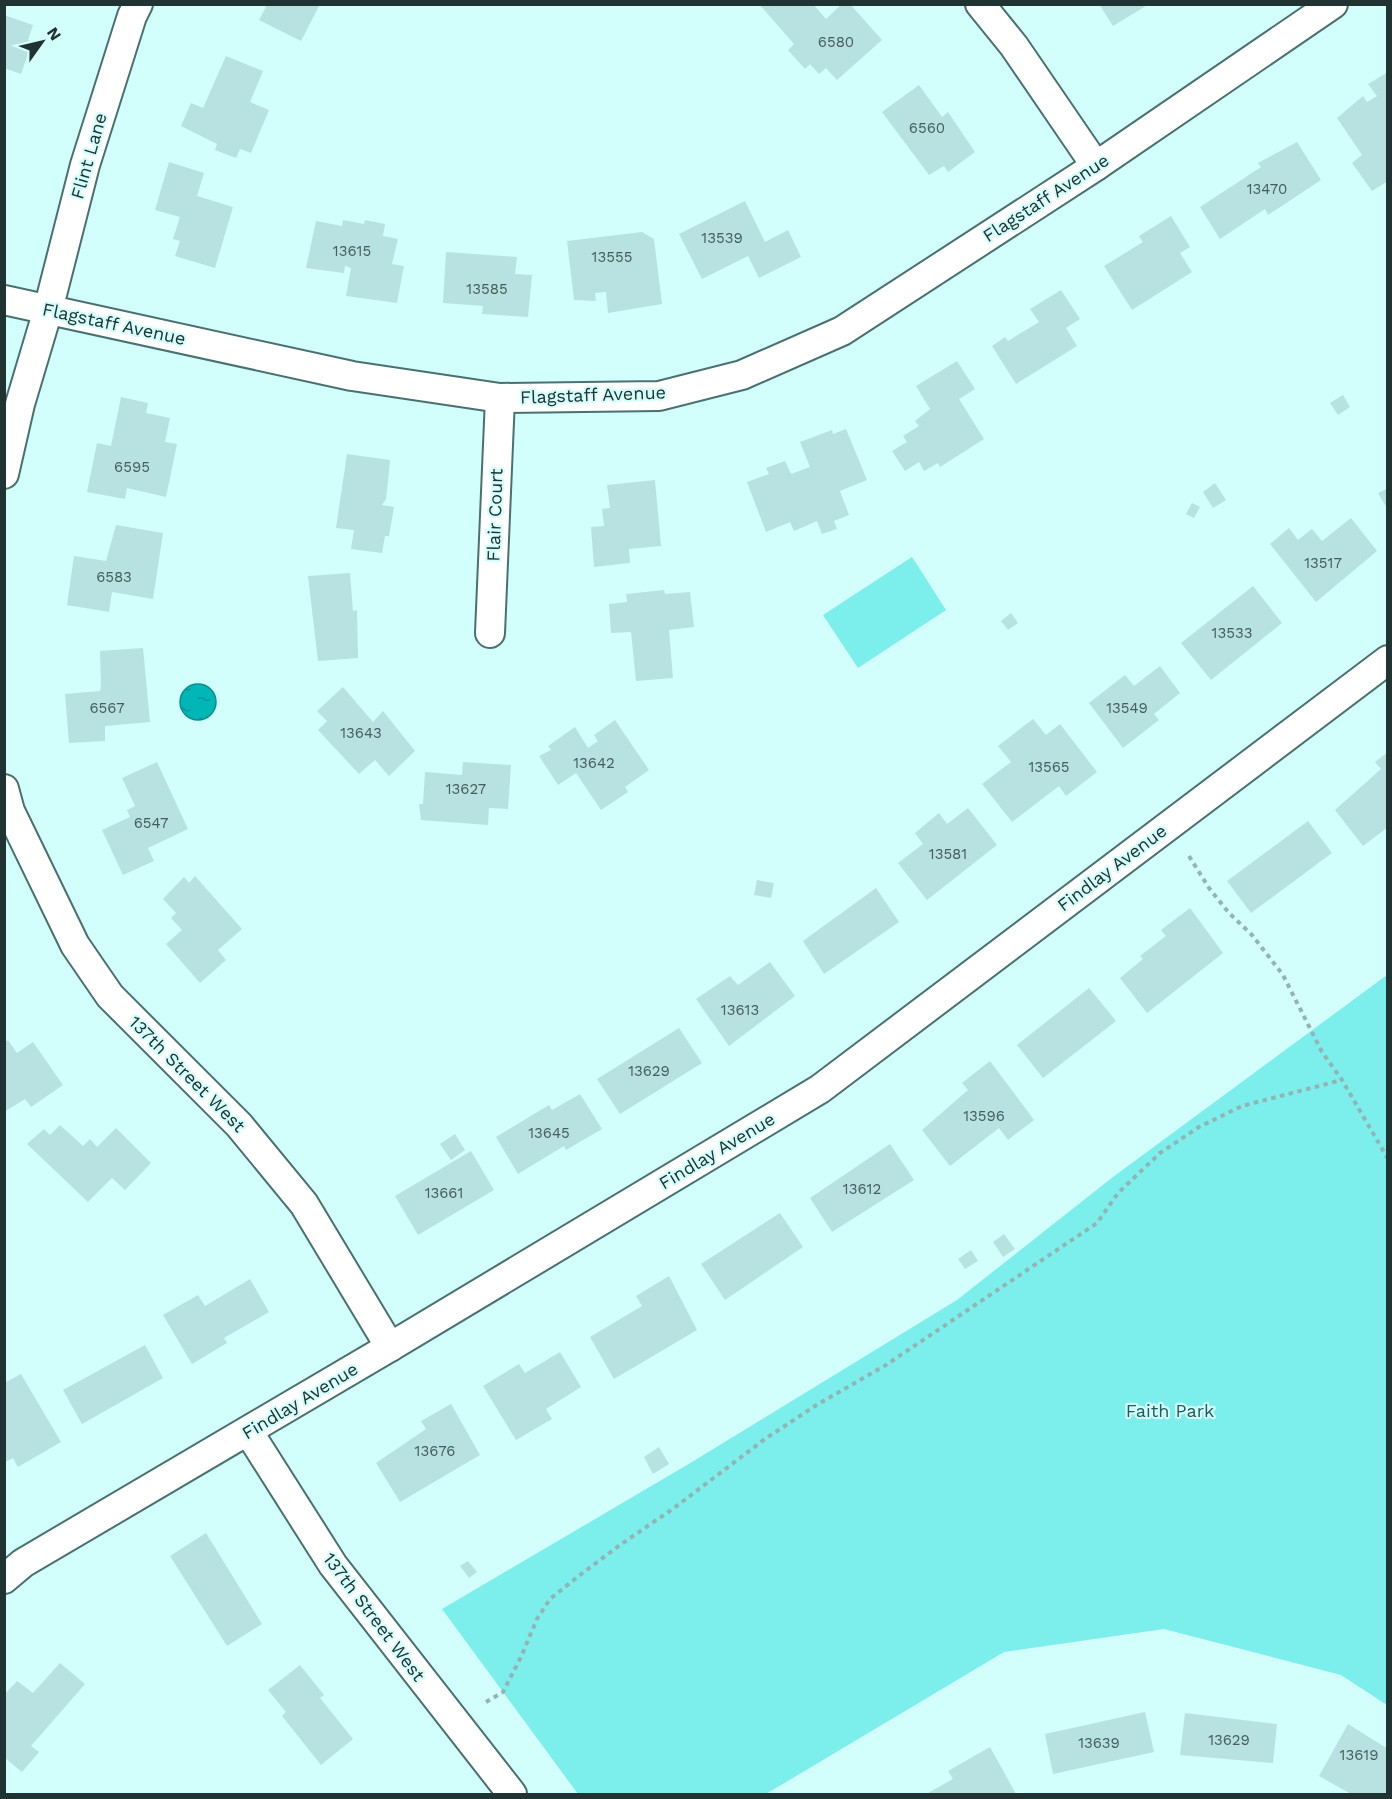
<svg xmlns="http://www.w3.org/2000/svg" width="1392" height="1799" font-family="'Work Sans',sans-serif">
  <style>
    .green { fill: #7ceeec }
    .water { fill: url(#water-ripples); stroke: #0a8e8e; stroke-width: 1.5 }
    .building { fill: #b7e2e1 }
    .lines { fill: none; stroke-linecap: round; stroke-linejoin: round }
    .street-casing { stroke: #497170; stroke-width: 32 }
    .path { stroke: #92b4b3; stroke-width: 4; stroke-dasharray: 4.5 4.5; stroke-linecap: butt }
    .street { stroke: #fff; stroke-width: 28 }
    .labels { text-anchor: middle; stroke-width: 4.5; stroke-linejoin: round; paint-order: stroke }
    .number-label { font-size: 15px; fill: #465e5e }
    .street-label { font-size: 18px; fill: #213232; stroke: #d2fefc }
    .park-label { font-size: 18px; fill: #205b5a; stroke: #d2fefc }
  </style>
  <defs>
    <pattern id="water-ripples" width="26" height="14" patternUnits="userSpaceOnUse" patternTransform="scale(1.5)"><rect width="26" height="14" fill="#00b6b6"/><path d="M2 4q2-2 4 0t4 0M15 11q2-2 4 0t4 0" fill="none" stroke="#029595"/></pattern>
  </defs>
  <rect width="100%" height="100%" fill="#d2fefc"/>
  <g class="green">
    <polygon points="912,557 946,610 858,668 823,615"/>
    <polygon points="1387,975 1387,1705 1341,1675 1164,1629 1004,1652 766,1794 578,1794 442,1609 687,1465 957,1300 1113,1177"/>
  </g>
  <circle class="water" cx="198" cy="702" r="18"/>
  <g class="building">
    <polygon points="262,4 320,4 301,41 259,20 266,7"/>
    <polygon points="759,4 813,4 826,19 842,4 850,4 882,40 837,80 826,68 819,74 810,64 805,69 788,50 794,44"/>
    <polygon points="1099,4 1149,4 1113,26"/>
    <polygon points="4,15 33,25 28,40 32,42 21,74 4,68"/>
    <polygon points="226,56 263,71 250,102 269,110 251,153 240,149 236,158 215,150 217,144 181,126 191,103 203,108"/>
    <polygon points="1388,72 1388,181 1372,191 1352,163 1362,155 1337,118 1363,96 1367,102 1377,96 1368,84"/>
    <polygon points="919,85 942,117 948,112 975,152 948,172 944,166 929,175 882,112"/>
    <polygon points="1297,142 1321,180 1268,215 1265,209 1220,239 1200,207 1261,167 1258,163"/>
    <polygon points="169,162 204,173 197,196 233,207 215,268 175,256 180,241 173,239 180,217 155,210"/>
    <polygon points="745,201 765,242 788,230 801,257 759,278 748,256 702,279 679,234"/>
    <polygon points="1171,216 1190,247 1180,253 1192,272 1132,310 1104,266 1143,242 1139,236"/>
    <polygon points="343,220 364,224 365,220 385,224 383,236 398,239 392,264 404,266 397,303 346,296 351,268 345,266 344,273 306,268 316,221 342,226"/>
    <polygon points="642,232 654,239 662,304 608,313 606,292 595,293 596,301 574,300 567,241"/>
    <polygon points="446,252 517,257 515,274 532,275 528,317 482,314 483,306 443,303"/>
    <polygon points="1061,290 1080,319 1066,328 1077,346 1016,384 992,346 1005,337 1008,341 1039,322 1030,309"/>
    <polygon points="957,361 975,389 959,399 984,439 940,467 938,463 924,471 919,462 905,471 892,451 907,442 903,436 919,426 915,421 930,409 916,386"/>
    <polygon points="1343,395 1350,407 1338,415 1330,403"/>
    <polygon points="121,397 148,403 146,413 170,418 165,442 177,444 166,497 127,488 125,499 87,492 97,443 111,446"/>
    <polygon points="846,429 867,480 840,491 849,515 834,521 837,529 822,534 817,521 794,531 790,522 766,532 747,482 769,474 766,468 785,461 791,474 810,467 800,442 832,430 833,434"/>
    <polygon points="347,454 390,460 388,481 386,499 382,505 394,507 389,536 385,536 382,553 351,549 354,530 336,528"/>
    <polygon points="655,480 661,546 629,549 630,563 594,567 591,527 604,526 602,509 610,508 607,485"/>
    <polygon points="1215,483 1226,500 1213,508 1203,492"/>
    <polygon points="1388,488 1388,510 1378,493"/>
    <polygon points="1192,503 1200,507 1194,518 1186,514"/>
    <polygon points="1351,518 1377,551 1316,602 1270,544 1289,528 1298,540 1312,529 1322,541"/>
    <polygon points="116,525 163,533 153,599 112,592 109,612 67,605 74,556 106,561"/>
    <polygon points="350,573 353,611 357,610 358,658 318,661 308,576"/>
    <polygon points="1253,586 1282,623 1211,680 1181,643"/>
    <polygon points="664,590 665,594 690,592 694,627 669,630 673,678 636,681 631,632 611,633 609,604 627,602 626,594"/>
    <polygon points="1011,613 1018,623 1008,630 1001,621"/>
    <polygon points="143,648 150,722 105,726 105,741 69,743 65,694 100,691 101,685 100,651"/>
    <polygon points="1160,666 1180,693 1154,714 1159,720 1123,748 1089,703 1125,675 1134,686"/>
    <polygon points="343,687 373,722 383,711 415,751 389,776 375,760 359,774 318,730 327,721 317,711"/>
    <polygon points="1033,719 1046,735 1060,724 1097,772 1066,796 1059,786 1012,822 982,784 1011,762 998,746"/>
    <polygon points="615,720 649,770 625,787 628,792 601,810 576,773 558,785 539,756 551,750 548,746 575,727 588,748 598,741 594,735"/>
    <polygon points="1388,752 1388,827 1363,846 1335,810 1381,769 1375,762"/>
    <polygon points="157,762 188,829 148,848 154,861 123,875 102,830 130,817 127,810 135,806 122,778"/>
    <polygon points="463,762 511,765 508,809 489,808 488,825 421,820 419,804 423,804 425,772 462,775"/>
    <polygon points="968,808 997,845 927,900 898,863 923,844 915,833 939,813 947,824"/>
    <polygon points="1308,821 1332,853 1251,913 1227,881"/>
    <polygon points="195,876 242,929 218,950 226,960 200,983 166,944 182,930 171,918 176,913 163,899 184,877 189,883"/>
    <polygon points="757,880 774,883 771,898 754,895"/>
    <polygon points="876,888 899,922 824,974 803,941"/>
    <polygon points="1190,908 1223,953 1147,1013 1120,978 1143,959 1140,956 1166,936 1161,930"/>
    <polygon points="770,962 795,996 729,1046 696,999 730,976 738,985"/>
    <polygon points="1089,988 1116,1021 1043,1078 1017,1045"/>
    <polygon points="679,1028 702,1063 620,1114 597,1079"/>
    <polygon points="8,1040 17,1053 33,1042 63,1085 31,1107 25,1099 4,1112 4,1043"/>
    <polygon points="990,1061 1034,1120 1008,1140 999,1128 950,1166 922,1130 968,1090 962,1083"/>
    <polygon points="580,1094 602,1129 566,1150 564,1146 518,1174 496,1137 549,1105 552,1110"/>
    <polygon points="60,1125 83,1146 90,1139 97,1147 116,1128 151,1163 125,1190 112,1178 88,1202 27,1144 44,1129 50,1135"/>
    <polygon points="455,1134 465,1150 451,1160 440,1144"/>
    <polygon points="890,1144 914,1180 832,1232 810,1198"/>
    <polygon points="471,1151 494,1190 418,1235 395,1196"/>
    <polygon points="780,1213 803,1247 725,1300 701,1264"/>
    <polygon points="1004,1234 1015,1249 1003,1257 993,1242"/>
    <polygon points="971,1250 978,1261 965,1269 958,1259"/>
    <polygon points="669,1276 697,1330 614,1379 590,1337 642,1306 636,1296"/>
    <polygon points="250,1279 269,1312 224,1338 227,1343 192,1364 163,1315 198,1295 205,1306"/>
    <polygon points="145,1345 163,1378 82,1424 63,1390"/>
    <polygon points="560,1352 581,1387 546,1409 552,1419 516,1440 483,1386 519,1364 525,1373"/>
    <polygon points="21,1374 61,1442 18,1467 13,1458 4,1463 4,1383"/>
    <polygon points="451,1404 480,1455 400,1502 376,1463 426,1429 421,1421"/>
    <polygon points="659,1447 669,1464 653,1474 644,1457"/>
    <polygon points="206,1533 262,1624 227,1646 170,1556"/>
    <polygon points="468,1561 477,1572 469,1578 460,1566"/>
    <polygon points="60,1663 85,1684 31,1746 39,1752 22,1772 4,1757 4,1695 17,1681 33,1693"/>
    <polygon points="300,1665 324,1695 320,1698 353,1739 321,1765 282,1716 286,1712 268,1690"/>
    <polygon points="1145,1712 1154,1752 1053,1774 1045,1734"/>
    <polygon points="1185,1713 1277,1724 1273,1763 1180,1755"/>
    <polygon points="1348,1724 1388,1749 1388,1794 1351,1794 1319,1776"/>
    <polygon points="990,1747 1016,1794 929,1794 928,1793 953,1779 948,1771"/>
  </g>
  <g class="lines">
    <defs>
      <g id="street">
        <polyline points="980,4 1014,46 1096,166"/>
        <polyline points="4,300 352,376 500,398 659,396 742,375 842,331 1096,166 1333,4"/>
        <polyline points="4,474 20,404 48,310 85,165 132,16 138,4"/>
        <polyline points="490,633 500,398"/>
        <polyline points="4,789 10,811 75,945 110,996 239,1125 304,1204 390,1347"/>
        <polyline points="248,1431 333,1565 512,1794"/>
        <polyline points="4,1579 23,1563 390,1347 820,1089 1388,660"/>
      </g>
    </defs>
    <use href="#street" class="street-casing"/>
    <g class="path">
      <polyline points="1189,856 1209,888 1229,913 1252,935 1283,975 1322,1052 1342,1080 1388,1159"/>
      <polyline points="486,1702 503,1692 521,1657 537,1619 550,1599 580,1575 620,1545 674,1508 765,1439 815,1406 886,1365 1097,1223 1118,1193 1160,1153 1199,1127 1242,1106 1342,1080"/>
    </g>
    <use href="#street" class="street"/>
  </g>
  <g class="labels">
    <g class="number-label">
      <text x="836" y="47">6580</text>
      <text x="927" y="133">6560</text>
      <text x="1267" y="194">13470</text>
      <text x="722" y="243">13539</text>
      <text x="352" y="256">13615</text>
      <text x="612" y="262">13555</text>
      <text x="487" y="294">13585</text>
      <text x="132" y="472">6595</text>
      <text x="1323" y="568">13517</text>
      <text x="114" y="582">6583</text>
      <text x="1232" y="638">13533</text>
      <text x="107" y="713">6567</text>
      <text x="1127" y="713">13549</text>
      <text x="361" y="738">13643</text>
      <text x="594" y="768">13642</text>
      <text x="1049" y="772">13565</text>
      <text x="466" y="794">13627</text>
      <text x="151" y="828">6547</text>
      <text x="948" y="859">13581</text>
      <text x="740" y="1015">13613</text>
      <text x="649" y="1076">13629</text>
      <text x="984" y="1121">13596</text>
      <text x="549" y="1138">13645</text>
      <text x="862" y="1194">13612</text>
      <text x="444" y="1198">13661</text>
      <text x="435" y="1456">13676</text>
      <text x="1229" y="1745">13629</text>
      <text x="1099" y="1748">13639</text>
      <text x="1359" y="1760">13619</text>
    </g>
    <g class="street-label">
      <text transform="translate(89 156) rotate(-74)" y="6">Flint Lane</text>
      <text transform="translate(1046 198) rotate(-33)" y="6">Flagstaff Avenue</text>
      <text transform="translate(114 324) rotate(12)" y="6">Flagstaff Avenue</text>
      <text transform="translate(593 395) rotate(-2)" y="6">Flagstaff Avenue</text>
      <text transform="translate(495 515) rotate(-88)" y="6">Flair Court</text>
      <text transform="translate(1112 868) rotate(-37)" y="6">Findlay Avenue</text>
      <text transform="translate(187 1074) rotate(45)" y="6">137th Street West</text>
      <text transform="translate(717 1151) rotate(-31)" y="6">Findlay Avenue</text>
      <text transform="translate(300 1401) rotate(-31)" y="6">Findlay Avenue</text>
      <text transform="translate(374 1617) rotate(53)" y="6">137th Street West</text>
    </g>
    <g class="park-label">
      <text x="1170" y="1417">Faith Park</text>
    </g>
  </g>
  <rect width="1392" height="1799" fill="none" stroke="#213232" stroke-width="12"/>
  <g transform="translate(42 42) rotate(56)" stroke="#d2fefc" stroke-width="4.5" paint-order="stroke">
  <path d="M0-4.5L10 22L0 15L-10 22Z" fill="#213232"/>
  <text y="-9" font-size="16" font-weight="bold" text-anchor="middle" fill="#213232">N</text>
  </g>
</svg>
